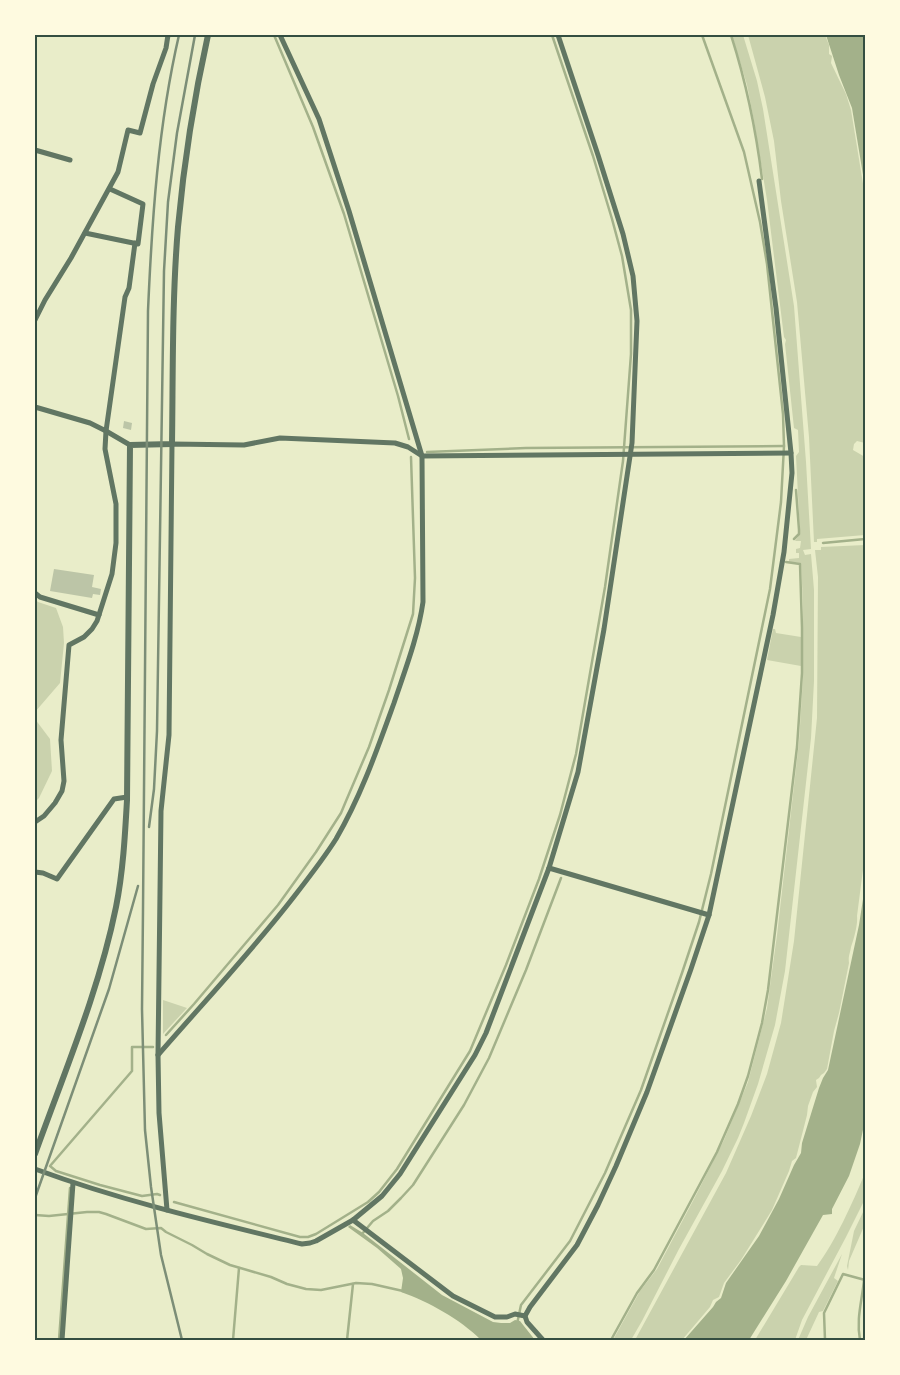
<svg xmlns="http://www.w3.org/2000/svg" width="900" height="1375" font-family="Poppins,sans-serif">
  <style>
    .green { fill: #cad2ad }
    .water { fill: #a3b18a }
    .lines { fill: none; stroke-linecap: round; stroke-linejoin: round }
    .stream { stroke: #a3b18a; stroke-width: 2.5 }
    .building { fill: #bcc5a7 }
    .minor { stroke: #617663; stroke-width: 5 }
    .tertiary { stroke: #617663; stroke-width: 6 }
    .rail { stroke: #7c8e77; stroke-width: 2.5 }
    .neatline { fill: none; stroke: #344e41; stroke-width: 2 }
  </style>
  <rect width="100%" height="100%" fill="#e9edc9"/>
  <g class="green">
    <polygon points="732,35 743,35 757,81 763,109 794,306 806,462 811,549 803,550 805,555 811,554 814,590 814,681 811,738 785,971 775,1025 758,1084 744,1123 738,1138 722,1171 679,1249 642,1321 631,1340 613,1340 640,1291 657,1269 694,1199 724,1140 748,1082 767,1008 777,935 799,742 803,677 803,604 801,563 789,562 789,559 799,558 799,553 796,553 796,549 800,548 801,541 795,541 800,534 796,456 799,452 798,430 794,428 785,344 786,340 784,337 767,200 754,121 747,85"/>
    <polygon points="748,35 825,35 829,45 829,54 832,56 831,63 846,94 851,110 865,196 865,443 857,441 854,444 853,450 865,457 865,535 817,539 817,542 814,542 809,437 797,302 781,201 774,141 765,97"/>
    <path d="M 865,545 L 865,854 L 857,916 C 858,924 854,939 851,947 C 850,954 848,956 849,963 L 839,1013 L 834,1031 L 827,1069 L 824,1073 L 821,1075 L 819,1078 L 816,1080 L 817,1087 L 813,1092 L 808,1106 L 807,1115 L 796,1158 L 792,1161 L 789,1171 L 772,1210 L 741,1260 L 724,1283 L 719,1297 L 713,1300 L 710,1307 L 682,1340 L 635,1340 L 726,1173 L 751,1116 L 767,1074 L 781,1023 L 794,941 L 817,718 L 818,577 L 815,550 L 821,550 L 821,547 Z"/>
    <polygon points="35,599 38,602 56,608 63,627 64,643 60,683 35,712"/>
    <polygon points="773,629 775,629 776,633 801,637 801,666 767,660"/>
    <polygon points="35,719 50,739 52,771 39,798 35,802"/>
    <polygon points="163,1000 187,1008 163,1034"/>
    <path d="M 865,1173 L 865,1199 L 846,1237 L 802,1320 L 795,1340 L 755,1340 L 799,1267 L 801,1265 L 817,1266 C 835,1242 853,1202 865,1173 Z"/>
    <polygon points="865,1208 865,1224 849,1261 848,1270 847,1266 854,1231"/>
    <polygon points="842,1254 834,1278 838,1281 823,1311 819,1312 806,1340 798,1340 808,1317"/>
  </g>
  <g class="water">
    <polygon points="826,35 865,35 865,187 852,108 839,75"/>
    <polygon points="865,886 865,1120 860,1144 849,1176 832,1209 832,1214 823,1215 786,1281 749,1340 684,1340 713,1307 716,1302 721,1298 726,1283 759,1236 779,1199 794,1165 801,1153 802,1143 819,1088 823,1078 828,1070 859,925"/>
    <path d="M 350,1225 L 363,1233 L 442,1295 L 493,1322 L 501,1323 L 510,1323 L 515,1320 L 520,1321 L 535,1340 L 481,1340 C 460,1319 429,1302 401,1292 L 403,1278 L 401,1269 L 377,1248 L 348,1227 Z"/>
  </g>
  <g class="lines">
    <g class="stream">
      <polyline points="274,35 313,127 344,214 398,396 409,439"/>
      <path d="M 731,35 C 746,82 756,130 762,179"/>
      <polyline points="427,452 526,448 784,446"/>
      <polyline points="794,539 799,534 799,530 796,490"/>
      <polyline points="823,543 865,539"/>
      <polyline points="166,1035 194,1004 278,905 316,852 341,813 346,801 369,747 389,690 413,614 415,578 411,457"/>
      <polyline points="153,1047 132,1047 132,1071 50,1166 56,1171 100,1185 142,1196 157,1194 160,1195"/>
      <polyline points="174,1202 300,1237 308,1237 316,1234 368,1202 379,1192 397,1169 470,1051 506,965 539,879 560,815 576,754 605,587 623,461 631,354 631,310 622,256 612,219 593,156 552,35"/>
      <polyline points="35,1215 49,1216 87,1212 99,1212 106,1214 146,1229 161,1228 166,1232 192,1245 207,1254 230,1265 271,1277 287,1284 306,1289 321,1290 356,1283 372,1284 403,1291"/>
      <polyline points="362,1234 373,1221 388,1211 401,1198 413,1185 464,1105 489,1058 526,970 561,878"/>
      <polyline points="517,1324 521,1305 570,1241 605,1173 641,1090 682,973 699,922 711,874 770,589 781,502 784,446 783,414 767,264 760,222 744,152 702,35"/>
      <polyline points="59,1340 70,1188"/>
      <polyline points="233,1340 239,1268"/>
      <polyline points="347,1340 353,1284"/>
      <polyline points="611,1340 637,1293 654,1270 717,1152 738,1104 748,1076 762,1023 768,990 797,747 802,673 802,628 800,564 786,562"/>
      <polyline points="825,1340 824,1313 843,1274 865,1280"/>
      <path d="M 860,1340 C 856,1319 862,1301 864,1280"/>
    </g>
  </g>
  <g class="building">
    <polygon points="124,421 132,423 131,430 123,428"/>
    <polygon points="54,569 94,575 92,587 101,589 100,595 93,594 92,598 50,591"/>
  </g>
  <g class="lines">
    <g class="minor">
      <polyline points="35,150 70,160"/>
      <polyline points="85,233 138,244 143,204 110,189"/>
      <polyline points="35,320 45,300 71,258 118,172 128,130 140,133 153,84 166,48 168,35"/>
      <polyline points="35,407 90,423 106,431 130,445"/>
      <polyline points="35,593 40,597 99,615"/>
      <polyline points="35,822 44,816 55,803 62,791 64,781 61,740 69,645 84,637 92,629 97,621 112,574 116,543 116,504 105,449 106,431 125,297 129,288 135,243"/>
      <polyline points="549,868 709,915"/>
      <polyline points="35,872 43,873 57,879 114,799 127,797"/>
      <path d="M 158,1055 C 204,1002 253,950 296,894 C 310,876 324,858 336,839 C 361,796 377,750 394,703 C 405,670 418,637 423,602 L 422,456 L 349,211 L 319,119 L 280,35"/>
      <path d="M 35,1169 C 122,1201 212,1222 302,1244 L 310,1243 L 316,1241 L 353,1220 L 382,1196 L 400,1174 L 475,1055 L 486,1033 L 549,868 L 578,772 L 604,629 L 632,443 L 637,321 L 633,276 L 623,234 L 598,155 L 558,35"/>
      <polyline points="167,1210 159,1113 158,1055 161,811 169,735 172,444 244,445 280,438 395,443 408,447 422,456 791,453"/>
      <polyline points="353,1220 453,1296 495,1317 507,1317 515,1314 525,1316 530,1307 577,1245 598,1205 616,1166 647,1092 691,969 709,915 773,615 784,552 792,473 791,453 776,308 759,181"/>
      <polyline points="525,1316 527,1322 543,1340"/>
      <polyline points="62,1340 73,1183"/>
    </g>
    <path class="tertiary" d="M 35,1154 C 64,1073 99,991 116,907 C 123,872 125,836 127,800 L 130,445 L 172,444 C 173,372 172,299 178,227 C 184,162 194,98 208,35"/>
    <g class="rail">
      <path d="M 179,35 C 158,126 152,219 148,311 L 143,910 L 142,1009 L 145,1130 L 151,1187 L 161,1255 L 182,1340"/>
      <polyline points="149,827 154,789 157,731 164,271 168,202 177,133 195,35"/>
      <polyline points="35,1198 109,989 138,886"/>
    </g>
  </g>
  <rect width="900" height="1375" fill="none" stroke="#fefae0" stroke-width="72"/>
  <rect x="36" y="36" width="828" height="1303" class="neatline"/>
</svg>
